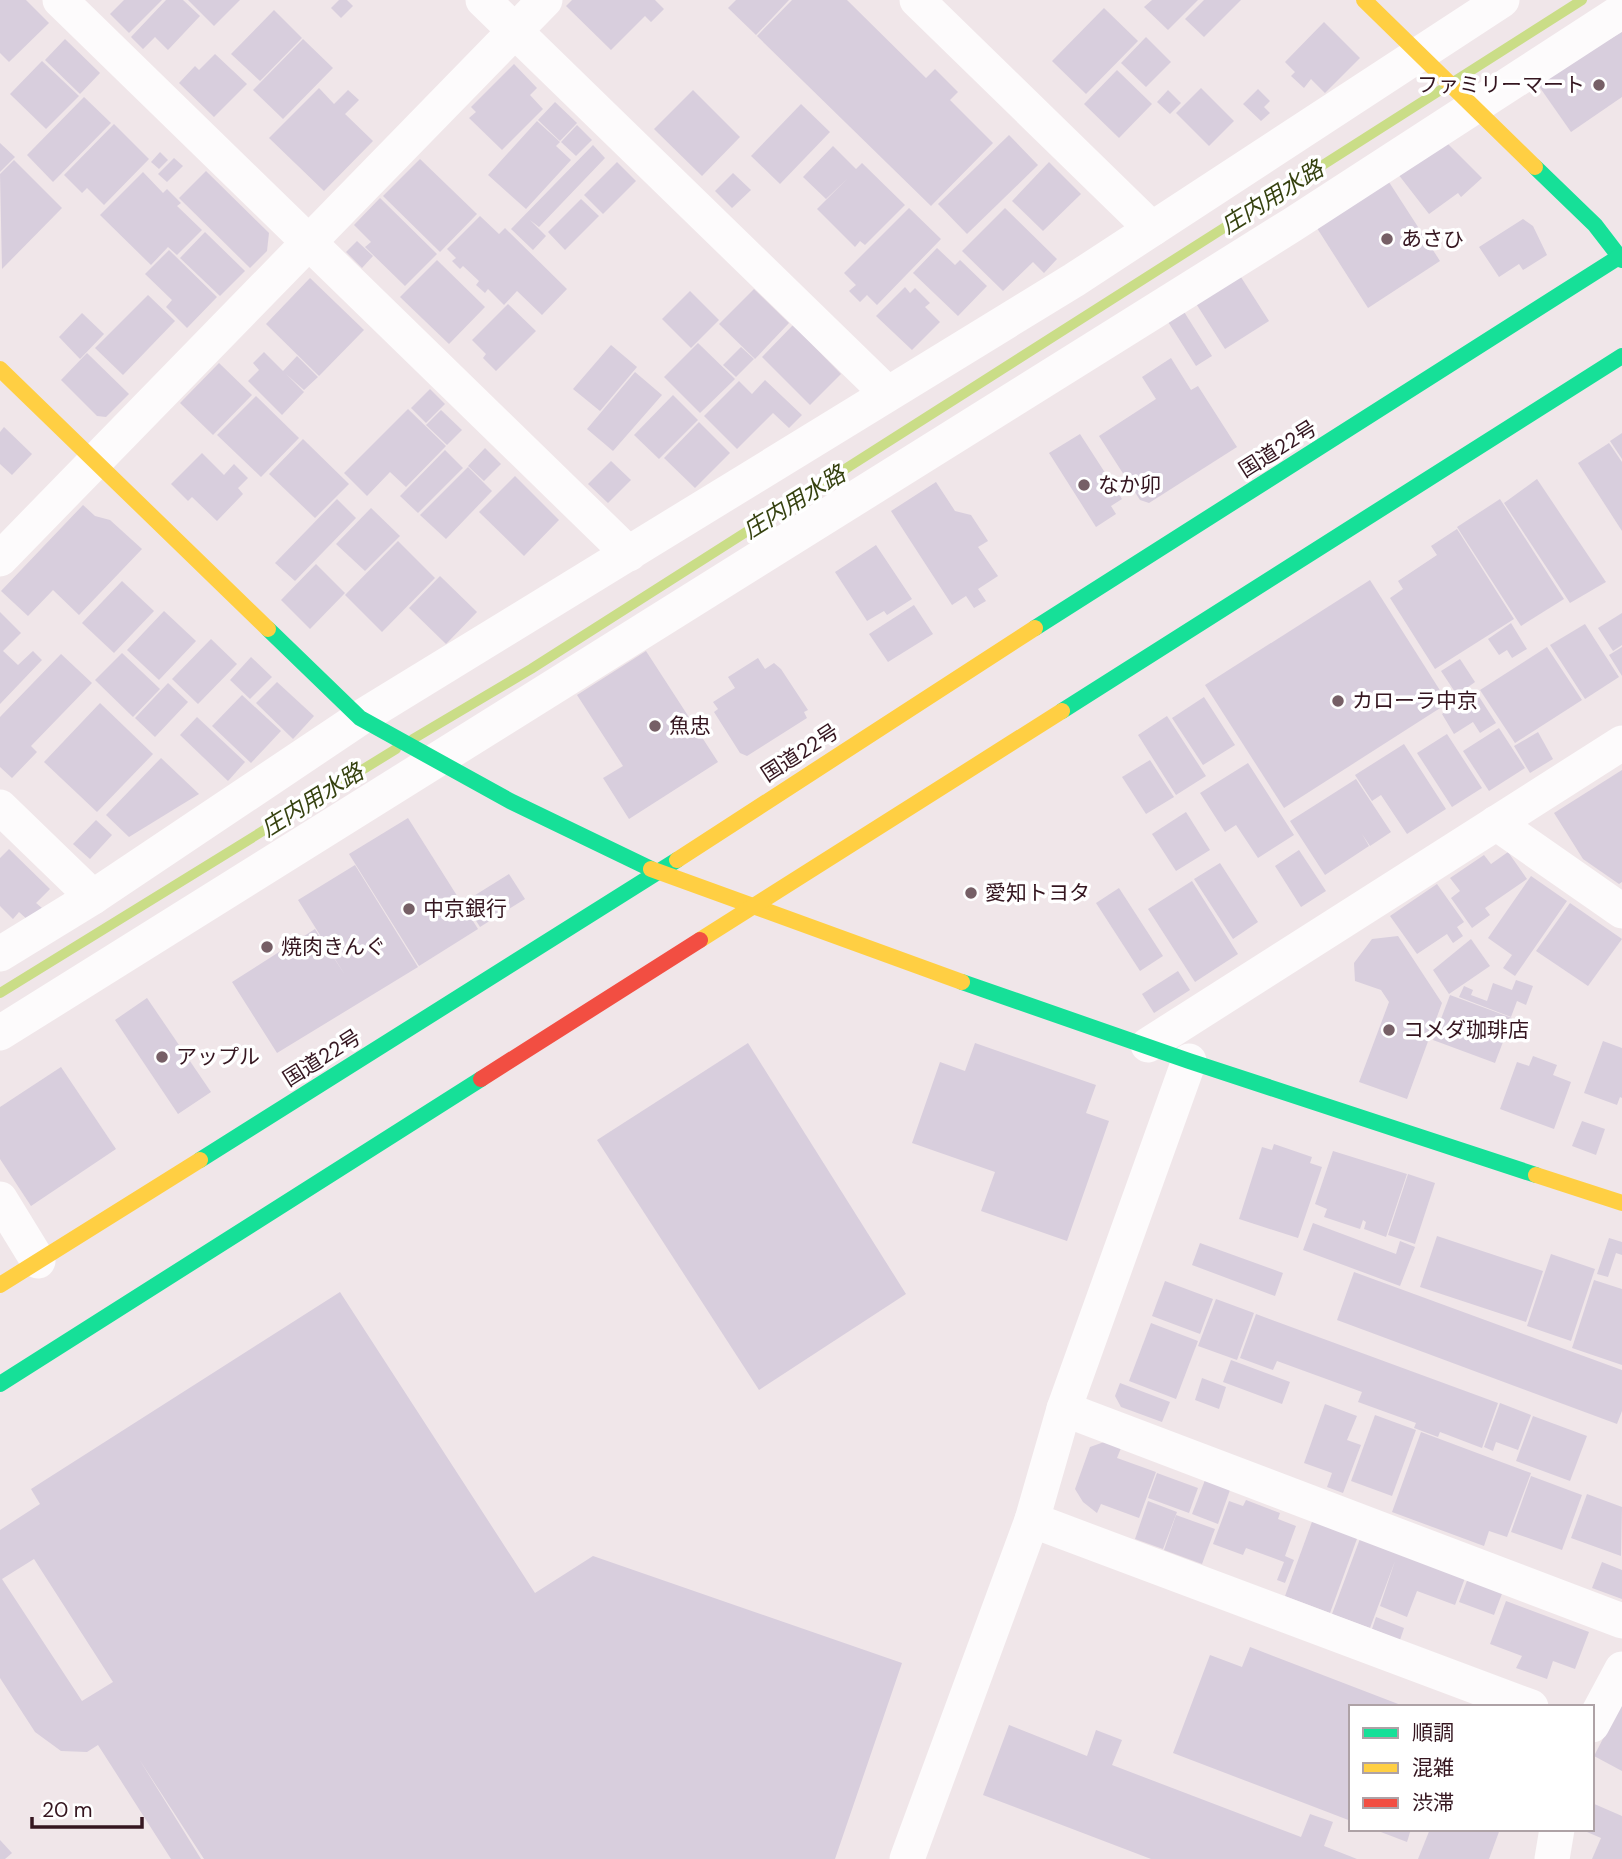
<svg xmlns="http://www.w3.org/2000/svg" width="1622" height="1859" font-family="'DM Sans','Noto Sans JP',sans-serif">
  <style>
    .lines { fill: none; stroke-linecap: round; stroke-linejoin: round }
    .stream { stroke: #cadd87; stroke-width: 10 }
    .building { fill: #d8cedd; fill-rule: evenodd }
    .street { stroke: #fdfbfc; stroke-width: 35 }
    .fast { stroke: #16e098; stroke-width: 16 }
    .slow { stroke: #ffcf43; stroke-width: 16 }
    .jam { stroke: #f24e42; stroke-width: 16 }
    .poi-dot { fill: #765f66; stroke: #fff; stroke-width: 2.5 }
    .labels { text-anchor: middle; stroke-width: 7; stroke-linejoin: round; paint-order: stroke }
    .poi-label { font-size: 21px; fill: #351620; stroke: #fff; text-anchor: start }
    .street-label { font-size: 21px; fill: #351620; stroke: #fff }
    .water-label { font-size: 23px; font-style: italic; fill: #364210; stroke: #fff }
  </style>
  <rect width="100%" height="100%" fill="#f0e6e9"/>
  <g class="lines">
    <g class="stream">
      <polyline points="413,739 531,669 1582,0"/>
      <polyline points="0,993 396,749"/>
    </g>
  </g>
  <g class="building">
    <polygon points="0,0 26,0 49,23 9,62 0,53"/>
    <polygon points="124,0 162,0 129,33 110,14"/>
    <polygon points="166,0 183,0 200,16 168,50 155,37 143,49 131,37"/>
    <polygon points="188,0 240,0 214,26"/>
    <polygon points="339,0 347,0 353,6 341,18 331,8"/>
    <polygon points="572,0 655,0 664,9 651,22 645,16 611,50 566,6"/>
    <polygon points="736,0 789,0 756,35 728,8"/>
    <polygon points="792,0 847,0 926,78 935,69 958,92 950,100 993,143 931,206 757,36"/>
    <polygon points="1152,0 1198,0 1168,30 1144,7"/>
    <polygon points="1204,0 1241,0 1204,37 1185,19"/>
    <polygon points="1104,8 1138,41 1086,94 1052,61"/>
    <polygon points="274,10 302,38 260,81 231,54"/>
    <polygon points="1324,22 1360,58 1325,93 1311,79 1304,88 1291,76 1295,72 1285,62"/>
    <polygon points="1622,32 1622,97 1571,132 1536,82"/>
    <polygon points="1146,37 1171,62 1146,87 1121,63"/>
    <polygon points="65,39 100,73 80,94 45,60"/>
    <polygon points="303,39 333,68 283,119 253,90"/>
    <polygon points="215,54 247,84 214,117 179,83 195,66 199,70"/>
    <polygon points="42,61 79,96 46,129 10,94"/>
    <polygon points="514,64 537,88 530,95 543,109 502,150 469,118 476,112 471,107"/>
    <polygon points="1117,70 1152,104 1119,138 1084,104"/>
    <polygon points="319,88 334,104 348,90 359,100 345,114 373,141 324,191 269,138"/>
    <polygon points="1201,88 1234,121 1209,146 1176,113"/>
    <polygon points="1258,89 1270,101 1264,107 1270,113 1261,121 1243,104"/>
    <polygon points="693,90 740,137 702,176 654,129"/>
    <polygon points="1168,90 1181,103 1170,114 1157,102"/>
    <polygon points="84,97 111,123 53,182 27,155"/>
    <polygon points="555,102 577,123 560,141 538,120"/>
    <polygon points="801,104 830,132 780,184 751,156"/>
    <polygon points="537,121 560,142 556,146 571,160 526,209 488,175"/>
    <polygon points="114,124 149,159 104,205 87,188 82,193 64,175"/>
    <polygon points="577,125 592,140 576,156 561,142"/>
    <polygon points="1009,135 1038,165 967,234 938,204"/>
    <polygon points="1444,140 1482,178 1461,197 1458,193 1429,214 1398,174"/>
    <polygon points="0,143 15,157 0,172"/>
    <polygon points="593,145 605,158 539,227 530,220 546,236 533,250 511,229"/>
    <polygon points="833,146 856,169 862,163 905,205 865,245 860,241 855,247 817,209 847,179 826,199 803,177"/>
    <polygon points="160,152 168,160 159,169 151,162"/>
    <polygon points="174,158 183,166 167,182 158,174"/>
    <polygon points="420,159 477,214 440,252 383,196"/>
    <polygon points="14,160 62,208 2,269 0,174"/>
    <polygon points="617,162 636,181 603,214 584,195"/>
    <polygon points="1049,162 1081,194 1043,231 1012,201"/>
    <polygon points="206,171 269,233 267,251 250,268 179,198"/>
    <polygon points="143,172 163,193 167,189 181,203 177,206 202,230 177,255 168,247 151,265 100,215"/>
    <polygon points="733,173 751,190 732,208 715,191"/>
    <polygon points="1387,179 1440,261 1368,308 1315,225"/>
    <polygon points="380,198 437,254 405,286 365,247 371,242 354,225"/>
    <polygon points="581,199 599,216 565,250 548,232"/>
    <polygon points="909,208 941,239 877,305 867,295 860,302 849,291 856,285 844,273"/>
    <polygon points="1005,208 1057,259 1044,273 1033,262 1003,291 962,251"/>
    <polygon points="480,216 499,234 505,228 567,289 542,315 517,291 504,305 488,289 485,293 476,285 479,281 463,266 460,269 452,261 456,258 447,249"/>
    <polygon points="1523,219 1533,226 1547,255 1523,270 1519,264 1499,277 1479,247"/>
    <polygon points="205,232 245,271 220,296 180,258"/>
    <polygon points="357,241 373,256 362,268 346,252"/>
    <polygon points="937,248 955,265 960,260 987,286 958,316 913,273"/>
    <polygon points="169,250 217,297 187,328 166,307 172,300 145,274"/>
    <polygon points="437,260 485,307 449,344 400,297"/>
    <polygon points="1239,274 1269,321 1225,349 1195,302"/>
    <polygon points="310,278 364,330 319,376 266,324"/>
    <polygon points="905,287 910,293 915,288 930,303 925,307 940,322 912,350 876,316"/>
    <polygon points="754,289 789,323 755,359 719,324"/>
    <polygon points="690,291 719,320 691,348 662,319"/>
    <polygon points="148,295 175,321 123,375 95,348"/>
    <polygon points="508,304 536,331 496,371 483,358 486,354 472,340"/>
    <polygon points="1181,307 1212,356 1196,366 1165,317"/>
    <polygon points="82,313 104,334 80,359 59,337"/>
    <polygon points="793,325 841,374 810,405 762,357"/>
    <polygon points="698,343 735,379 700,413 664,377"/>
    <polygon points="611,345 637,367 600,411 573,389"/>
    <polygon points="741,347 754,359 736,377 723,365"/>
    <polygon points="264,352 283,371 297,356 318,377 304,390 286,374 304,392 282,415 248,381 259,370 253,363"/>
    <polygon points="87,353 129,394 106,417 97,416 61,380"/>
    <polygon points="1171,358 1191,390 1198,386 1237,447 1149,503 1140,500 1099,436 1156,399 1142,377"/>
    <polygon points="219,363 252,395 213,435 180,403"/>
    <polygon points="635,372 662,395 613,451 587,429"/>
    <polygon points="765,380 802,415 789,428 773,413 737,449 704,416 739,381 752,394"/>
    <polygon points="430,389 445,404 426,423 411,408"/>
    <polygon points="673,395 698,420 659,459 634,435"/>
    <polygon points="256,396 299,438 261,477 217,435"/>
    <polygon points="408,409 446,446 406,487 390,472 367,496 344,473"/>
    <polygon points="441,410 462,430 447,445 426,425"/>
    <polygon points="699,422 730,453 695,488 664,458"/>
    <polygon points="4,427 32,454 12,475 0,464 0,432"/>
    <polygon points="1622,433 1622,459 1610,441"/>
    <polygon points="1080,434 1122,499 1111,506 1116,514 1096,527 1049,453"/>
    <polygon points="303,439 349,484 315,518 269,474"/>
    <polygon points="1609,443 1622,462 1622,531 1578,463"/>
    <polygon points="485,448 501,464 484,481 468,466"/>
    <polygon points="445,450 463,468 418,513 400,496"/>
    <polygon points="202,453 224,475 234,464 248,478 238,488 243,494 217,521 192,497 188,501 171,484"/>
    <polygon points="611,461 631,480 608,503 588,484"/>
    <polygon points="468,467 492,491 446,539 420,515"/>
    <polygon points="515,476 559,520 524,556 479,512"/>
    <polygon points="1537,479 1606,582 1570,603 1504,503"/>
    <polygon points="936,482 955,511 971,515 988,541 978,547 998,576 978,589 986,601 974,608 966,596 952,605 891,511"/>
    <polygon points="337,499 356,518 295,581 275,563"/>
    <polygon points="1500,499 1564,599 1521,626 1457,527"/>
    <polygon points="83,505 95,516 110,520 142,549 79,615 53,590 28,616 1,591"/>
    <polygon points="371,508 400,536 365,571 336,544"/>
    <polygon points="1457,529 1514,619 1435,669 1390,598 1403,589 1398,581 1437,555 1431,546"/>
    <polygon points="398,541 435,578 382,632 345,595"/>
    <polygon points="876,545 912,599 887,615 884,611 867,621 835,572"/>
    <polygon points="316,564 345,593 310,629 281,600"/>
    <polygon points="440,576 477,612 446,644 409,608"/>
    <polygon points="1370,580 1448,703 1284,808 1205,685"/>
    <polygon points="122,581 154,611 114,653 82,623"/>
    <polygon points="914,605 933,634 888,662 869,634"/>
    <polygon points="164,611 196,641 159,680 127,650"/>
    <polygon points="0,612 21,633 3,651 18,665 33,651 42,660 0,704"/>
    <polygon points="1622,613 1622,645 1613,651 1598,628"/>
    <polygon points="1511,623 1527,649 1512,658 1507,650 1499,655 1488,639"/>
    <polygon points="1585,624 1619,677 1585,699 1550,645"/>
    <polygon points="211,639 237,664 198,704 172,679"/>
    <polygon points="1547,647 1582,700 1515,743 1480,690"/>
    <polygon points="1622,647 1622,676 1609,655"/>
    <polygon points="646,651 718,762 629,819 603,778 623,766 577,695"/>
    <polygon points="122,653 160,689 133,717 95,680"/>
    <polygon points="61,654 92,683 31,746 37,752 12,778 0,767 0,717"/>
    <polygon points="251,657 272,677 250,699 230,680"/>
    <polygon points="758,658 765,669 774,663 781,669 808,710 804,712 807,718 747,756 740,753 714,712 718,709 713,702 735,688 728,677"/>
    <polygon points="1460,659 1475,682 1457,695 1441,671"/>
    <polygon points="277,682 314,716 293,739 256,703"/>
    <polygon points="168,683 188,702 155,737 135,718"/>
    <polygon points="1476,692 1496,723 1480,733 1473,722 1454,734 1442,714"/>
    <polygon points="242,695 281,731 251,763 212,726"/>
    <polygon points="1204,697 1235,745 1203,765 1172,718"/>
    <polygon points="100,703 153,754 97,812 44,762"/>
    <polygon points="1167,716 1206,776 1176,795 1138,735"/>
    <polygon points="197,717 245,762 228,781 180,735"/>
    <polygon points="1499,728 1525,768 1489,791 1463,751"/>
    <polygon points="1538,732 1553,759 1530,773 1514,746"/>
    <polygon points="1447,734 1482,788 1452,807 1417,753"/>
    <polygon points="1404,744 1446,809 1407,834 1381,795 1372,801 1355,775"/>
    <polygon points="161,758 199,794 129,837 106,815"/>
    <polygon points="1150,760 1174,797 1146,814 1122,777"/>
    <polygon points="1248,763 1294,835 1258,858 1236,825 1225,832 1200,793"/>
    <polygon points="1622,770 1622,882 1619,884 1583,859 1554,813"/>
    <polygon points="1356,779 1391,832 1370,846 1362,834 1369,846 1325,875 1290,821"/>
    <polygon points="1186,812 1210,850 1176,871 1152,834"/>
    <polygon points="408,818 478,929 419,966 349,854"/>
    <polygon points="96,820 112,835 90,859 73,844"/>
    <polygon points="9,849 50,889 36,903 42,908 29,921 19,912 13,919 0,906 0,858"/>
    <polygon points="1299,850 1326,891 1301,907 1275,866"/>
    <polygon points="1508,852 1527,879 1485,908 1490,915 1472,928 1451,898 1460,891 1450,878 1484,855 1491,864"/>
    <polygon points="1220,863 1258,922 1233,939 1194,879"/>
    <polygon points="355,865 418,967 277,1053 232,982 315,929 345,975 298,900"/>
    <polygon points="509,874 525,899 480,927 464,902"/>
    <polygon points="1531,876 1567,901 1515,976 1503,968 1512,955 1488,938"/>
    <polygon points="1192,881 1238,954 1195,982 1148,909"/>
    <polygon points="1437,884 1464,922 1457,927 1463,936 1453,943 1447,934 1417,954 1390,916"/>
    <polygon points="1119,888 1163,956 1140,971 1096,903"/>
    <polygon points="1570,903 1622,939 1588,986 1536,951"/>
    <polygon points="1398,936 1442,1003 1407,1099 1359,1082 1389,1002 1381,990 1355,981 1354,963 1372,939"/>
    <polygon points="1471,939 1490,966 1449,994 1433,970"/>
    <polygon points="1178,971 1190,990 1154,1013 1142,994"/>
    <polygon points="1516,980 1533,986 1526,1005 1517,1001 1511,1017 1459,997 1464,986 1473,990 1471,995 1487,1001 1493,983 1512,990"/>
    <polygon points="1450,995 1512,1018 1495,1063 1433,1040"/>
    <polygon points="147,998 211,1092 178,1114 115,1020"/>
    <polygon points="1603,1041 1622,1048 1622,1098 1620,1097 1617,1105 1584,1093"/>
    <polygon points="748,1043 906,1294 759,1390 597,1140"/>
    <polygon points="975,1043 1096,1085 1086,1113 1109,1121 1067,1241 981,1211 995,1172 912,1143 940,1062 965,1071"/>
    <polygon points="1533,1056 1557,1065 1553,1075 1571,1082 1554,1129 1500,1109 1517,1062 1529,1066"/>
    <polygon points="61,1067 116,1149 31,1206 0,1159 0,1107"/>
    <polygon points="1582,1121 1605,1129 1596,1155 1572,1146"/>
    <polygon points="1274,1144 1312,1157 1310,1163 1322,1167 1298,1238 1239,1219 1262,1147 1272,1150"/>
    <polygon points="1333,1151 1407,1174 1386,1237 1364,1229 1366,1222 1363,1220 1360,1229 1324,1217 1327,1209 1315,1204"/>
    <polygon points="1408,1174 1435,1183 1415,1244 1388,1235"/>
    <polygon points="1313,1223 1396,1254 1400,1241 1415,1247 1400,1286 1303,1250"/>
    <polygon points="1437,1236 1543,1271 1526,1322 1420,1287"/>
    <polygon points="1609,1238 1622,1242 1622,1255 1616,1253 1608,1277 1597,1274"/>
    <polygon points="1200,1243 1283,1273 1275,1296 1192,1265"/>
    <polygon points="1551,1254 1595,1269 1571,1341 1527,1326"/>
    <polygon points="1354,1272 1622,1370 1622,1411 1617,1424 1337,1320"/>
    <polygon points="1594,1280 1622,1289 1622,1365 1572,1348"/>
    <polygon points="1165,1281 1213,1299 1200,1334 1152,1316"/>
    <path d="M 340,1292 L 535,1593 L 593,1556 L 902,1663 L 835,1859 L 204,1859 L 139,1759 L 201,1859 L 171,1859 L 98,1745 L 87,1752 L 61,1751 L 35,1732 L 0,1678 L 0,1530 L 40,1504 L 31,1489 ZM 34,1559 L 113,1682 L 82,1701 L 2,1579 Z"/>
    <polygon points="1216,1299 1254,1313 1237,1360 1198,1346"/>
    <polygon points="1256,1314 1498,1403 1482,1448 1440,1432 1438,1437 1414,1428 1416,1423 1358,1402 1362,1392 1277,1361 1273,1370 1240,1358"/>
    <polygon points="1151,1323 1198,1341 1176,1399 1129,1381"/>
    <polygon points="1231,1360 1290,1382 1282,1404 1223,1382"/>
    <polygon points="1202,1378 1226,1387 1219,1409 1195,1400"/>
    <polygon points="1120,1383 1170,1402 1162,1422 1121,1407 1115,1396"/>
    <polygon points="1500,1403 1531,1415 1518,1450 1496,1442 1493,1451 1484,1447"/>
    <polygon points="1325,1404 1357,1416 1347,1440 1361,1445 1343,1493 1327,1487 1332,1473 1304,1463"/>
    <polygon points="1375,1415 1416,1430 1392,1496 1351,1481"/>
    <polygon points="1533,1416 1587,1436 1570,1481 1516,1461"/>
    <polygon points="1421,1432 1531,1473 1507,1537 1489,1531 1484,1546 1392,1512"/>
    <polygon points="1104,1442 1121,1448 1117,1458 1156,1472 1139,1518 1101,1504 1097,1513 1083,1502 1075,1489 1090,1447"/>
    <polygon points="1157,1473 1198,1488 1189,1513 1148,1498"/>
    <polygon points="1531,1476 1582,1495 1562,1550 1511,1532"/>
    <polygon points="1205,1480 1230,1490 1218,1524 1192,1514"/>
    <polygon points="1587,1494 1622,1507 1621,1556 1571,1538"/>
    <polygon points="1246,1500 1280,1513 1278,1519 1296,1526 1285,1556 1294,1560 1285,1583 1277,1580 1284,1562 1246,1548 1243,1555 1213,1544 1229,1501 1243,1506"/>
    <polygon points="1148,1501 1177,1512 1163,1549 1135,1539"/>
    <polygon points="1176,1515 1215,1529 1202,1564 1164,1550"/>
    <polygon points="1313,1519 1358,1536 1330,1613 1285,1596"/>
    <polygon points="1361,1536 1465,1578 1455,1605 1417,1591 1407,1617 1380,1606 1395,1561 1370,1628 1332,1614"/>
    <polygon points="1602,1562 1622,1570 1622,1599 1592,1588"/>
    <polygon points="1468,1578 1503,1591 1494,1615 1459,1602"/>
    <polygon points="1506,1601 1589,1632 1575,1669 1553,1661 1547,1679 1516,1668 1522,1656 1490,1644"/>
    <polygon points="1376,1617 1404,1628 1400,1640 1372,1629"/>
    <polygon points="1250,1647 1406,1707 1351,1707 1351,1821 1173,1753 1210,1655 1242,1667"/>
    <polygon points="1622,1702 1622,1771 1594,1756"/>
    <polygon points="1009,1725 1087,1756 1096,1730 1122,1740 1112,1765 1301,1837 1310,1814 1333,1822 1324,1846 1357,1859 1151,1859 983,1795"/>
    <polygon points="1592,1803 1622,1816 1622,1859 1592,1859 1601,1838 1580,1829 1592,1829"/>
    <polygon points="1373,1829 1411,1829 1407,1842"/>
    <polygon points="1430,1829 1500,1829 1489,1859 1418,1859"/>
    <polygon points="0,1840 12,1853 5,1859 0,1859"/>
  </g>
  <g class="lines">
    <g class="street">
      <polyline points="60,0 629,554"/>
      <polyline points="483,0 887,393"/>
      <polyline points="917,0 1152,229"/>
      <polyline points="0,559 545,0"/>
      <polyline points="0,807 93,897"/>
      <polyline points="1496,823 1622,911"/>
      <polyline points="0,954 93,897 360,718 1074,280 1502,0"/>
      <polyline points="0,1033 1292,225 1622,11"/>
      <polyline points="1148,1045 1622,743"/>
      <polyline points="0,1199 38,1261"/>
      <polyline points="1064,1409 1622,1621"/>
      <polyline points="1032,1520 1531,1707"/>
      <polyline points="1592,1725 1622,1669"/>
      <polyline points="907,1859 1032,1520 1064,1409 1189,1061"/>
      <polyline points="1552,1859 1557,1829"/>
    </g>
    <g class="fast">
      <polyline points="1535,167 1595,225 1622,260"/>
      <polyline points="1035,628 1622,255"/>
      <polyline points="268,629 360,718 510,801 651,869"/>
      <polyline points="1062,711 1622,356"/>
      <polyline points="962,982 1189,1061 1536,1175"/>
      <polyline points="200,1160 677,860"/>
      <polyline points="0,1384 481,1079"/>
    </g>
    <g class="slow">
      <polyline points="1364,0 1535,167"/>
      <polyline points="0,369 268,629"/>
      <polyline points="677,860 1035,628"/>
      <polyline points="651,869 962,982"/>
      <polyline points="700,940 1062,711"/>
      <polyline points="1536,1175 1622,1203"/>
      <polyline points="0,1285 200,1160"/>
    </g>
    <polyline class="jam" points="481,1079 700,940"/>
  </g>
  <g class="poi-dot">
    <circle cx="1599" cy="85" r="7"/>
    <circle cx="1387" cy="239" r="7"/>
    <circle cx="1084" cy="485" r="7"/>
    <circle cx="1338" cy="701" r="7"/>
    <circle cx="655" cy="726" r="7"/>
    <circle cx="971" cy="893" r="7"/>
    <circle cx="409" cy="909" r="7"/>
    <circle cx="267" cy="947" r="7"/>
    <circle cx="1389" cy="1030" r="7"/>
    <circle cx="162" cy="1057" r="7"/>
  </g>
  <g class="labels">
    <g class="poi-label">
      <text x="1585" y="92" text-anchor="end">ファミリーマート</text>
      <text x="1401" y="246">あさひ</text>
      <text x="1098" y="492">なか卯</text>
      <text x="1352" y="708">カローラ中京</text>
      <text x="669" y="733">魚忠</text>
      <text x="985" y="900">愛知トヨタ</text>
      <text x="423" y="916">中京銀行</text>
      <text x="281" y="954">焼肉きんぐ</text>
      <text x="1403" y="1037">コメダ珈琲店</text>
      <text x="176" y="1064">アップル</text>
    </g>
    <g class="street-label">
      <text transform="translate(1278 449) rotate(-32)" y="7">国道22号</text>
      <text transform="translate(800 753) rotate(-33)" y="7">国道22号</text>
      <text transform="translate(322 1058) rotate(-32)" y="7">国道22号</text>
    </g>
    <g class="water-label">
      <text transform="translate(1272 197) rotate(-32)" y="8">庄内用水路</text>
      <text transform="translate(794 502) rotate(-32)" y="8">庄内用水路</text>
      <text transform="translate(312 800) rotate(-32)" y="8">庄内用水路</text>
    </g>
  </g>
  <rect x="1349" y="1705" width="245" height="126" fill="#ffffff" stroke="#aea2a6" stroke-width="2"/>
  <rect x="1363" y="1728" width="35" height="10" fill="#16e098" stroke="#aea2a6" stroke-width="2"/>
  <text x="1412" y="1740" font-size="21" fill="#351620">順調</text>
  <rect x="1363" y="1763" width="35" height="10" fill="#ffcf43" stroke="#aea2a6" stroke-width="2"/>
  <text x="1412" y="1775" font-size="21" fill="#351620">混雑</text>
  <rect x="1363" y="1798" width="35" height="10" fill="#f24e42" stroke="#aea2a6" stroke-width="2"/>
  <text x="1412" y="1810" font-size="21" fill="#351620">渋滞</text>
  <path d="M32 1817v10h110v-10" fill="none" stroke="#351620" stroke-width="3.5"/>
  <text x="42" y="1817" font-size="21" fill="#351620" stroke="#ffffff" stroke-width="5" paint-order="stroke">20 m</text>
</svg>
